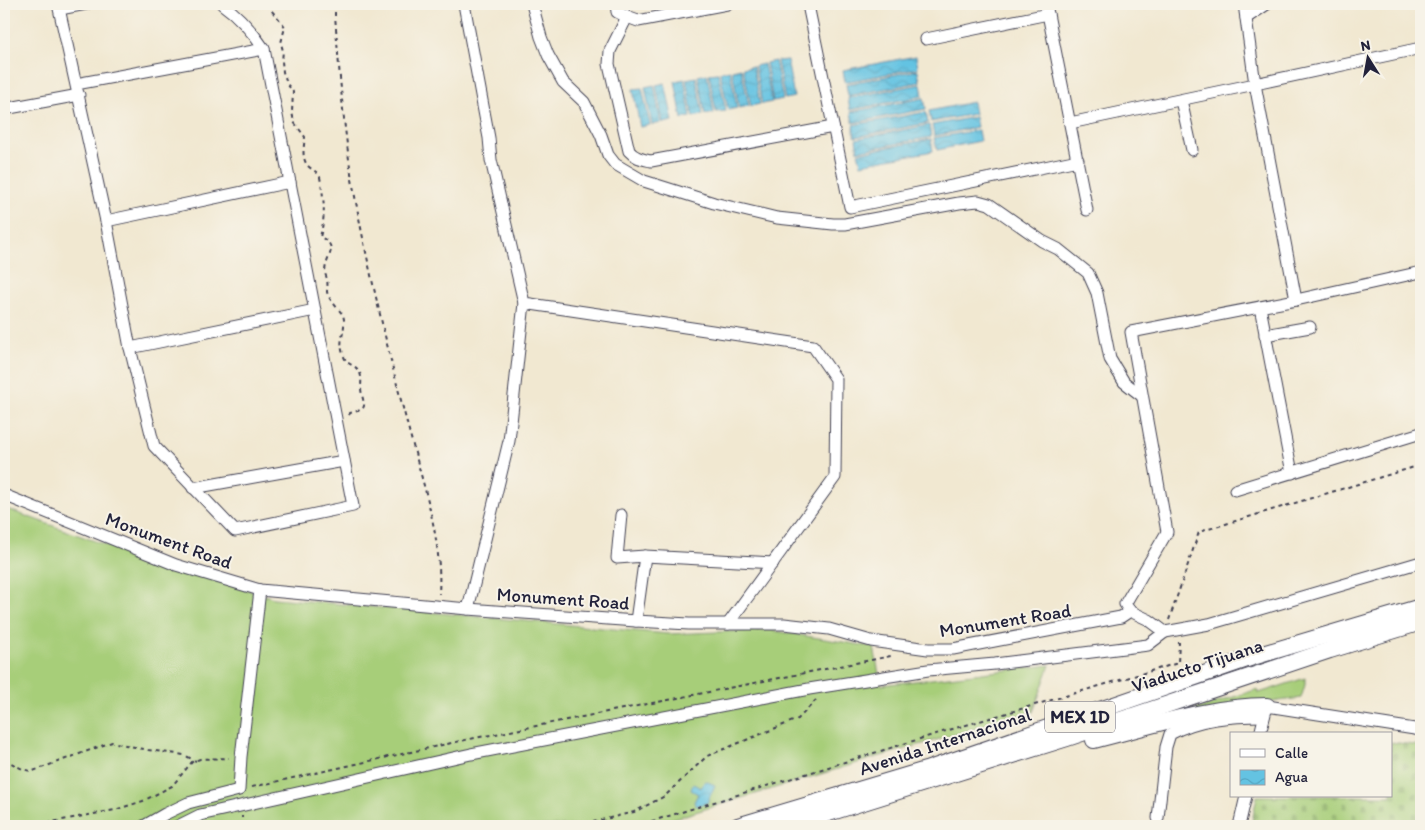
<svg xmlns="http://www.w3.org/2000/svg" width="1425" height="830" font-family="Itim,sans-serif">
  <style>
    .grass { fill: #a7ce79; stroke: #64785a }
    .cemetery { fill: url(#cemetery-stones); stroke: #64785a }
    .water { fill: url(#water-waves); stroke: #43728e }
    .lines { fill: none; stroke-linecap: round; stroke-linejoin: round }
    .minor-casing { stroke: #414052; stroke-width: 13 }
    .highway-casing { stroke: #414052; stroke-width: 18 }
    .path { stroke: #414052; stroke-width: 2; stroke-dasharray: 4 4; stroke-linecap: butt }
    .minor { stroke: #fff; stroke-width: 11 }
    .highway { stroke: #fff; stroke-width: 16 }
    .labels { text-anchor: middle; stroke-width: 4; stroke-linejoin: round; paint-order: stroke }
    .shield { fill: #f7f3e8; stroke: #62616f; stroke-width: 1 }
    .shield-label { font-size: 18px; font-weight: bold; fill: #22223b }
    .street-label { font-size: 19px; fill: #22223b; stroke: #f7f3e8 }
  </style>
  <defs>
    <pattern id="cemetery-stones" width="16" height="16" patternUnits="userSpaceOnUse" patternTransform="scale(1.25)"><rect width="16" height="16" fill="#a7ce79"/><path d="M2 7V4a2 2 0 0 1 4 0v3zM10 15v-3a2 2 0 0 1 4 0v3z" fill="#8fb16a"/></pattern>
    <pattern id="water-waves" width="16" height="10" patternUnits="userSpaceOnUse" patternTransform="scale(1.25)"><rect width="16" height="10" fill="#64c3e2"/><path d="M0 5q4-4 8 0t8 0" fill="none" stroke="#56a7c3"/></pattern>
  </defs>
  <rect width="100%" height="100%" fill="#f7f3e8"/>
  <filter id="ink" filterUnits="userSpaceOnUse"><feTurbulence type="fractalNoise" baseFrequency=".02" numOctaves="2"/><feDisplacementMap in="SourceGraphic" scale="10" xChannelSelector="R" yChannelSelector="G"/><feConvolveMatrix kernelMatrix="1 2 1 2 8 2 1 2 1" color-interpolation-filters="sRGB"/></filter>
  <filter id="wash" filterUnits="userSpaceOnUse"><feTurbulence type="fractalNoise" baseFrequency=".0096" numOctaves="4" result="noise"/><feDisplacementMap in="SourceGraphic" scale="20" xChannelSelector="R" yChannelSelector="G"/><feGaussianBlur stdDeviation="1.12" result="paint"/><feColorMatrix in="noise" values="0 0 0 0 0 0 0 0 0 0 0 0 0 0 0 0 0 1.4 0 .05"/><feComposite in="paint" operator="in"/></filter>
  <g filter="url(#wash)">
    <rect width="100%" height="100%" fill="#f1e8d1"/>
    <g class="grass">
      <polygon points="4,508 128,553 274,598 668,634 769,630 874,647 881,685 1050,665 1033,712 874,758 649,826 4,826"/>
      <polygon points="1305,678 1305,685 1301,698 1182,714 1258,689 1259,693"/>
    </g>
    <polygon class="cemetery" points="1391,742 1421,746 1421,826 1251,826 1257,796 1391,796"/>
    <g class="water">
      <polygon points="916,56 918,68 845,82 843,70"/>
      <polygon points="787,60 794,97 785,99 777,61"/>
      <polygon points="775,61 783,99 773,101 766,63"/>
      <polygon points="764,64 772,102 762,104 755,66"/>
      <polygon points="753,66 760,104 751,106 743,68"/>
      <polygon points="741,68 749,106 739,108 732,70"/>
      <polygon points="730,70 737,108 728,110 720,72"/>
      <polygon points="918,70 920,82 848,96 846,84"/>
      <polygon points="718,73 726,111 716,112 709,74"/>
      <polygon points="707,74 714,113 705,114 698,76"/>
      <polygon points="696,77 703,115 693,117 686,79"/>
      <polygon points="684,79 691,117 682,119 675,81"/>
      <polygon points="665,83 673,121 663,123 656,85"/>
      <polygon points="921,84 923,96 850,110 848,98"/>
      <polygon points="654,85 661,123 652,125 645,87"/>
      <polygon points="642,88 650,125 640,127 633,89"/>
      <polygon points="924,98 926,109 853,123 851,112"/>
      <polygon points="973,102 975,114 931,122 929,111"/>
      <polygon points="926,112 928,123 855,137 853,125"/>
      <polygon points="975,117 977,127 934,136 932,125"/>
      <polygon points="929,125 931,137 858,151 856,139"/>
      <polygon points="978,130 980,141 937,150 934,138"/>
      <polygon points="931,139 933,151 861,164 858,153"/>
      <polygon points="705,781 715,785 707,803 696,806 694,802 698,794 691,790 693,784 701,788"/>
    </g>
  </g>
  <g filter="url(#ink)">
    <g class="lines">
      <defs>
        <g id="minor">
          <polyline points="58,4 106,221 130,348 154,446 235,531 353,506 264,49 76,84"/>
          <path d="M 222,4 C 239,16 252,31 264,49"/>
          <polyline points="464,4 489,138 491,160 524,303 813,346 836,379 835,477 728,624"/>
          <polyline points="532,4 541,37 548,55 563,82 584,102 601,135 608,155 615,164 644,181 714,203 777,218 833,224 845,224 959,203 978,201 989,204 1042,241 1058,249 1088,273 1097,293 1110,359 1124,382 1142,396"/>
          <polyline points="616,4 617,12 627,17 638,21 727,4"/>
          <polyline points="804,4 808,5 850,207 1078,160"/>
          <polyline points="1046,4 1087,210"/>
          <polyline points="1244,4 1255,84 1421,48"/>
          <polyline points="1418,4 1421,5"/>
          <polyline points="60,9 86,4"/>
          <path d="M 627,17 L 610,51 L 609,64 L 629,151 C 635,158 642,159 651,161 L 833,127"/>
          <polyline points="1246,18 1267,4"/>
          <polyline points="926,39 1048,14"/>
          <polyline points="1181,100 1192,150"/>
          <polyline points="4,109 79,95"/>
          <polyline points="1070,123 1255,84 1296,300 1131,332 1167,532 1125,604 1130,611 1149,620 1165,632 1209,624 1421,562"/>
          <polyline points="106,221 290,182"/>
          <polyline points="1296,300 1421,272"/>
          <polyline points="1260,307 1292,473"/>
          <polyline points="1265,335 1310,327"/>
          <polyline points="130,348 315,310"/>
          <polyline points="193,488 344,461"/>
          <polyline points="1235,490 1421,433"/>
          <polyline points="4,495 176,565 260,590 468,609 636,621 689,624 784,624 829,629 871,641 928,649 953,649 1121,617 1130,611"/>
          <polyline points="621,515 617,558 645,556 636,621"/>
          <polyline points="645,556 773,563"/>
          <polyline points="468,609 509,441 524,303"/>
          <polyline points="1260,734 1267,706 1421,730"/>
          <path d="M 1158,818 L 1166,747 L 1170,734 C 1198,718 1233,716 1264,716"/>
          <polyline points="144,826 165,814 188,803 239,790 241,757 260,590"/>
          <polyline points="178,826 200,815 471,754 809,689 928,670 995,664 1148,645 1165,632"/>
          <polyline points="1239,826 1246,796"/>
        </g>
        <g id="highway">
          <path d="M 1094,740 C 1151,726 1208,706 1267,706"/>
          <polyline points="738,826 926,770 1256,656 1421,607"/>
          <polyline points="787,826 1067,738 1330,650 1421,622"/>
        </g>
      </defs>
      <use href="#minor" class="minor-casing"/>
      <use href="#highway" class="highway-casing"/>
      <g class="path">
        <path d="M 268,4 C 271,13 280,18 285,27 L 281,43 L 283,51 L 282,61 L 283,72 L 288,85 L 293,92 L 292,112 L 294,122 L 305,137 C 304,146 301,158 308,166 C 312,170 317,171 320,177 C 324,200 326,214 320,237 C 341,247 325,257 325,272 C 325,275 327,277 327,280 C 328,284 327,288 327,292 C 329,300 338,308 343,315 C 347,328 339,338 342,350 C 346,369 354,361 360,373 C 362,378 361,383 361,388 C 362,405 372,408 350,413 L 348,417"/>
        <path d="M 335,4 L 335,15 C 339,68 343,121 351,173 C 360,229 373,285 386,340 C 395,378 405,416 415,453 C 428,500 442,546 439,594"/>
        <polyline points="1169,620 1199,532 1421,465"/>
        <path d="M 4,760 C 16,764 19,770 33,771 L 112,742 L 148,750 L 184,755 L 196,761"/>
        <polyline points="252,787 465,740 891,656"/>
        <polyline points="31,826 115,810 143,801 172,786 192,762 200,759 229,758"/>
        <polyline points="242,826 242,816"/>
        <polyline points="577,826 634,812 665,796 707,756 798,719 816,700"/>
        <polyline points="636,826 949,730 1178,663 1179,642"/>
      </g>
      <use href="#minor" class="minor"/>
      <use href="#highway" class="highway"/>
    </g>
  </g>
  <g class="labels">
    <rect class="shield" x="1045" y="701.5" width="70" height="31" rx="4"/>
    <g class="shield-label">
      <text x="1080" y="723">MEX 1D</text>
    </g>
    <g class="street-label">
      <text transform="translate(169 540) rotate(20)" y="7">Monument Road</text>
      <text transform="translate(563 598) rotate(4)" y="7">Monument Road</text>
      <text transform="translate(1005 620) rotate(-9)" y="7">Monument Road</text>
      <text transform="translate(1197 665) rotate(-18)" y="7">Viaducto Tijuana</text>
      <text transform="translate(945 741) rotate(-18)" y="7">Avenida Internacional</text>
    </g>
  </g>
  <rect width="1425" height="830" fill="none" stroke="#f7f3e8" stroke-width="20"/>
  <rect x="1230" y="732" width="162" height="65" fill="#f7f3e8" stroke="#a29fa3"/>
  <rect x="1240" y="749" width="25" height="8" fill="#ffffff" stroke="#a29fa3"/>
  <text x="1275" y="758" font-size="15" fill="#22223b">Calle</text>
  <rect x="1240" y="770" width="25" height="15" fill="url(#water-waves)" stroke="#a29fa3"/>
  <text x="1275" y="782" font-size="15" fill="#22223b">Agua</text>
  <g transform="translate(1368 58) rotate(349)" stroke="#f7f3e8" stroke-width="4" paint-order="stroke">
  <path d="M0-4L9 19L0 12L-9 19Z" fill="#22223b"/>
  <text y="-8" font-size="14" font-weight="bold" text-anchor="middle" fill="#22223b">N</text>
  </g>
</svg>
